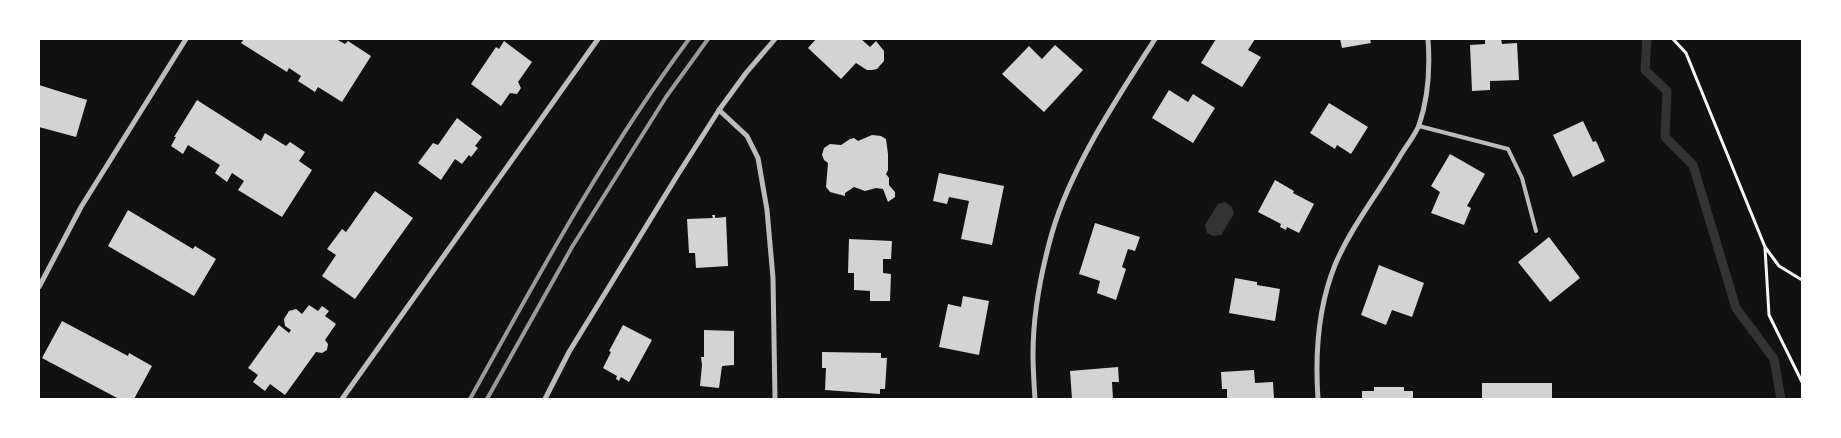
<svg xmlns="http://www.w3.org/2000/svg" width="1841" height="438" font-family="Lato,sans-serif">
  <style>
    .water { fill: #333 }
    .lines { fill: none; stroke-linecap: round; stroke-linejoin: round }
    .stream { stroke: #333; stroke-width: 9 }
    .building { fill: #d3d3d3 }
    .path { stroke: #f5f5f5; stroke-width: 3 }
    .service { stroke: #bcbcbc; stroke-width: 4 }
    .minor { stroke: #bcbcbc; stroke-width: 5 }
    .rail { stroke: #9a9a9a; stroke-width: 4 }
  </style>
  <rect width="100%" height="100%" fill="#111"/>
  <polygon class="water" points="1225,202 1232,207 1234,214 1221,235 1213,236 1207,233 1205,225 1218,204"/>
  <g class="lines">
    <polyline class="stream" points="1647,39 1645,70 1667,91 1665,137 1693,165 1736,308 1774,359 1781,399"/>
  </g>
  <g class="building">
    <polygon points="244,39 336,39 345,44 348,41 371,56 342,102 318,87 315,92 298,81 301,76 289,68 287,72 241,43"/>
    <polygon points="816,39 861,39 870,47 876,41 884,51 884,61 877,69 872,70 867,70 856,63 841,79 808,48"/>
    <polygon points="1216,39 1255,39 1248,50 1261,57 1242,87 1201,63"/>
    <polygon points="1340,39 1370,39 1371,43 1342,48"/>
    <polygon points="1501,39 1502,44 1517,43 1519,80 1490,81 1490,90 1472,91 1470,45 1485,44 1485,40"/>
    <polygon points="504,41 532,62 518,82 521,88 517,94 510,93 501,106 471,84 496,47 499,49"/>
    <polygon points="1055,45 1083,70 1044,112 1002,74 1029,46 1042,59"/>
    <polygon points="39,85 87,100 76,137 39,127"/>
    <polygon points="1169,90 1188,102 1193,94 1215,108 1193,143 1152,118"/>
    <polygon points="197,100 261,141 265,133 286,146 290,142 305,152 299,161 312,170 282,217 238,190 244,181 232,173 227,182 215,173 220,165 188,145 183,154 171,146 176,137 174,137"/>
    <polygon points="1329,103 1368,127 1351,154 1337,145 1335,149 1310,133"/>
    <polygon points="457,118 482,137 475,146 478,148 471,157 469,155 462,164 455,159 441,180 418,163 433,143 438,145"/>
    <polygon points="1583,121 1593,142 1596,141 1605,161 1573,177 1553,135"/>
    <polygon points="872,135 881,136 886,139 888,154 888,170 886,174 889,178 889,185 895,192 895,197 888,202 883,189 876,188 865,191 854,187 845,193 845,196 830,192 826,187 828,163 824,160 822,155 824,148 830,144 841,145 850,139 854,138 858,141"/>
    <polygon points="1450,154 1485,174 1467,206 1471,208 1464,225 1431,213 1440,192 1431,186"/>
    <polygon points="939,173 1004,186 992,245 961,239 969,201 949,197 947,204 933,201"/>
    <polygon points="1275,180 1294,191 1293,193 1314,204 1299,233 1287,227 1286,230 1280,227 1281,224 1258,212"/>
    <polygon points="375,191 413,218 355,299 322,276 336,255 327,249 342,229 346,232"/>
    <polygon points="128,210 193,249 195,246 216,259 194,296 108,246"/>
    <polygon points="712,215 715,215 715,218 726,217 728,266 696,268 695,253 689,253 687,219 713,218"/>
    <polygon points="1095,223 1140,237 1135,251 1128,249 1122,267 1126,269 1116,300 1097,293 1100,281 1079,274"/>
    <polygon points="1549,237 1580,278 1550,302 1518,262"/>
    <polygon points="849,239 892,241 891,259 883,259 883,273 891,274 890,301 870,301 870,291 854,290 854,273 848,273"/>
    <polygon points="1379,265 1424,283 1412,317 1392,310 1386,325 1361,315"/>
    <polygon points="1235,278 1257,282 1257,285 1280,289 1275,321 1229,313"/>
    <polygon points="963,296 989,301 979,355 939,347 948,304 961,307"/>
    <polygon points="309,305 318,311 322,306 329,311 325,316 336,324 325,340 328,344 327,350 322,353 316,352 285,395 270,384 265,391 253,382 258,375 248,368 279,325 289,333 291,330 285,326 284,319 289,311 296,309 302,314"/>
    <polygon points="62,321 128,356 129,353 152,366 134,399 119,399 42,358"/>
    <polygon points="623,325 652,340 629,382 621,377 619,381 616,379 617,376 603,368 611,352 609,351"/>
    <polygon points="704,330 734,331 734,365 722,366 719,388 700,386 702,365 701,357 704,357"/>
    <polygon points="822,352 881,353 881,358 887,358 885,389 880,389 880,394 825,390 826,368 822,368"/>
    <polygon points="1118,367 1119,382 1112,382 1113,399 1072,399 1070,371"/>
    <polygon points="1254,370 1255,383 1273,382 1274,399 1227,399 1227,389 1222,389 1221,372"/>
    <rect x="1482" y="383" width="70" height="16"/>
    <polygon points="1374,387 1404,387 1404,391 1413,391 1413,399 1362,399 1362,391 1374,391"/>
  </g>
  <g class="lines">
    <g class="path">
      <polyline points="1673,39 1686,53 1765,247 1779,266 1802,280"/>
      <polyline points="1765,248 1769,315 1802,382"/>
    </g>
    <polyline class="service" points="1419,126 1508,149 1522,178 1536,231"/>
    <g class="minor">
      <polyline points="719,110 747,136 758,158 767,210 773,278 775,399"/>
      <polyline points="39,287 81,207 186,39"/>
      <polyline points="342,399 598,39"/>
      <polyline points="545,399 569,352 677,176 719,110 746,73 775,39"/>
      <path d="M 1035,399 C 1034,384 1033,369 1033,354 C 1033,313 1041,272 1052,233 C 1071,167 1118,97 1155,39"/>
      <path d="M 1318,399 C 1315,355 1318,307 1335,265 C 1351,227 1378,193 1399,158 C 1405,147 1415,136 1419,125 C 1428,99 1430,66 1428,39"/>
    </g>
    <g class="rail">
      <path d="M 470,399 C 538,276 605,152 689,39"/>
      <polyline points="487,399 572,247 666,97 708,39"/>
    </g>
  </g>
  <rect width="1841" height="438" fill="none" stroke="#ffffff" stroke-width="80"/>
</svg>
